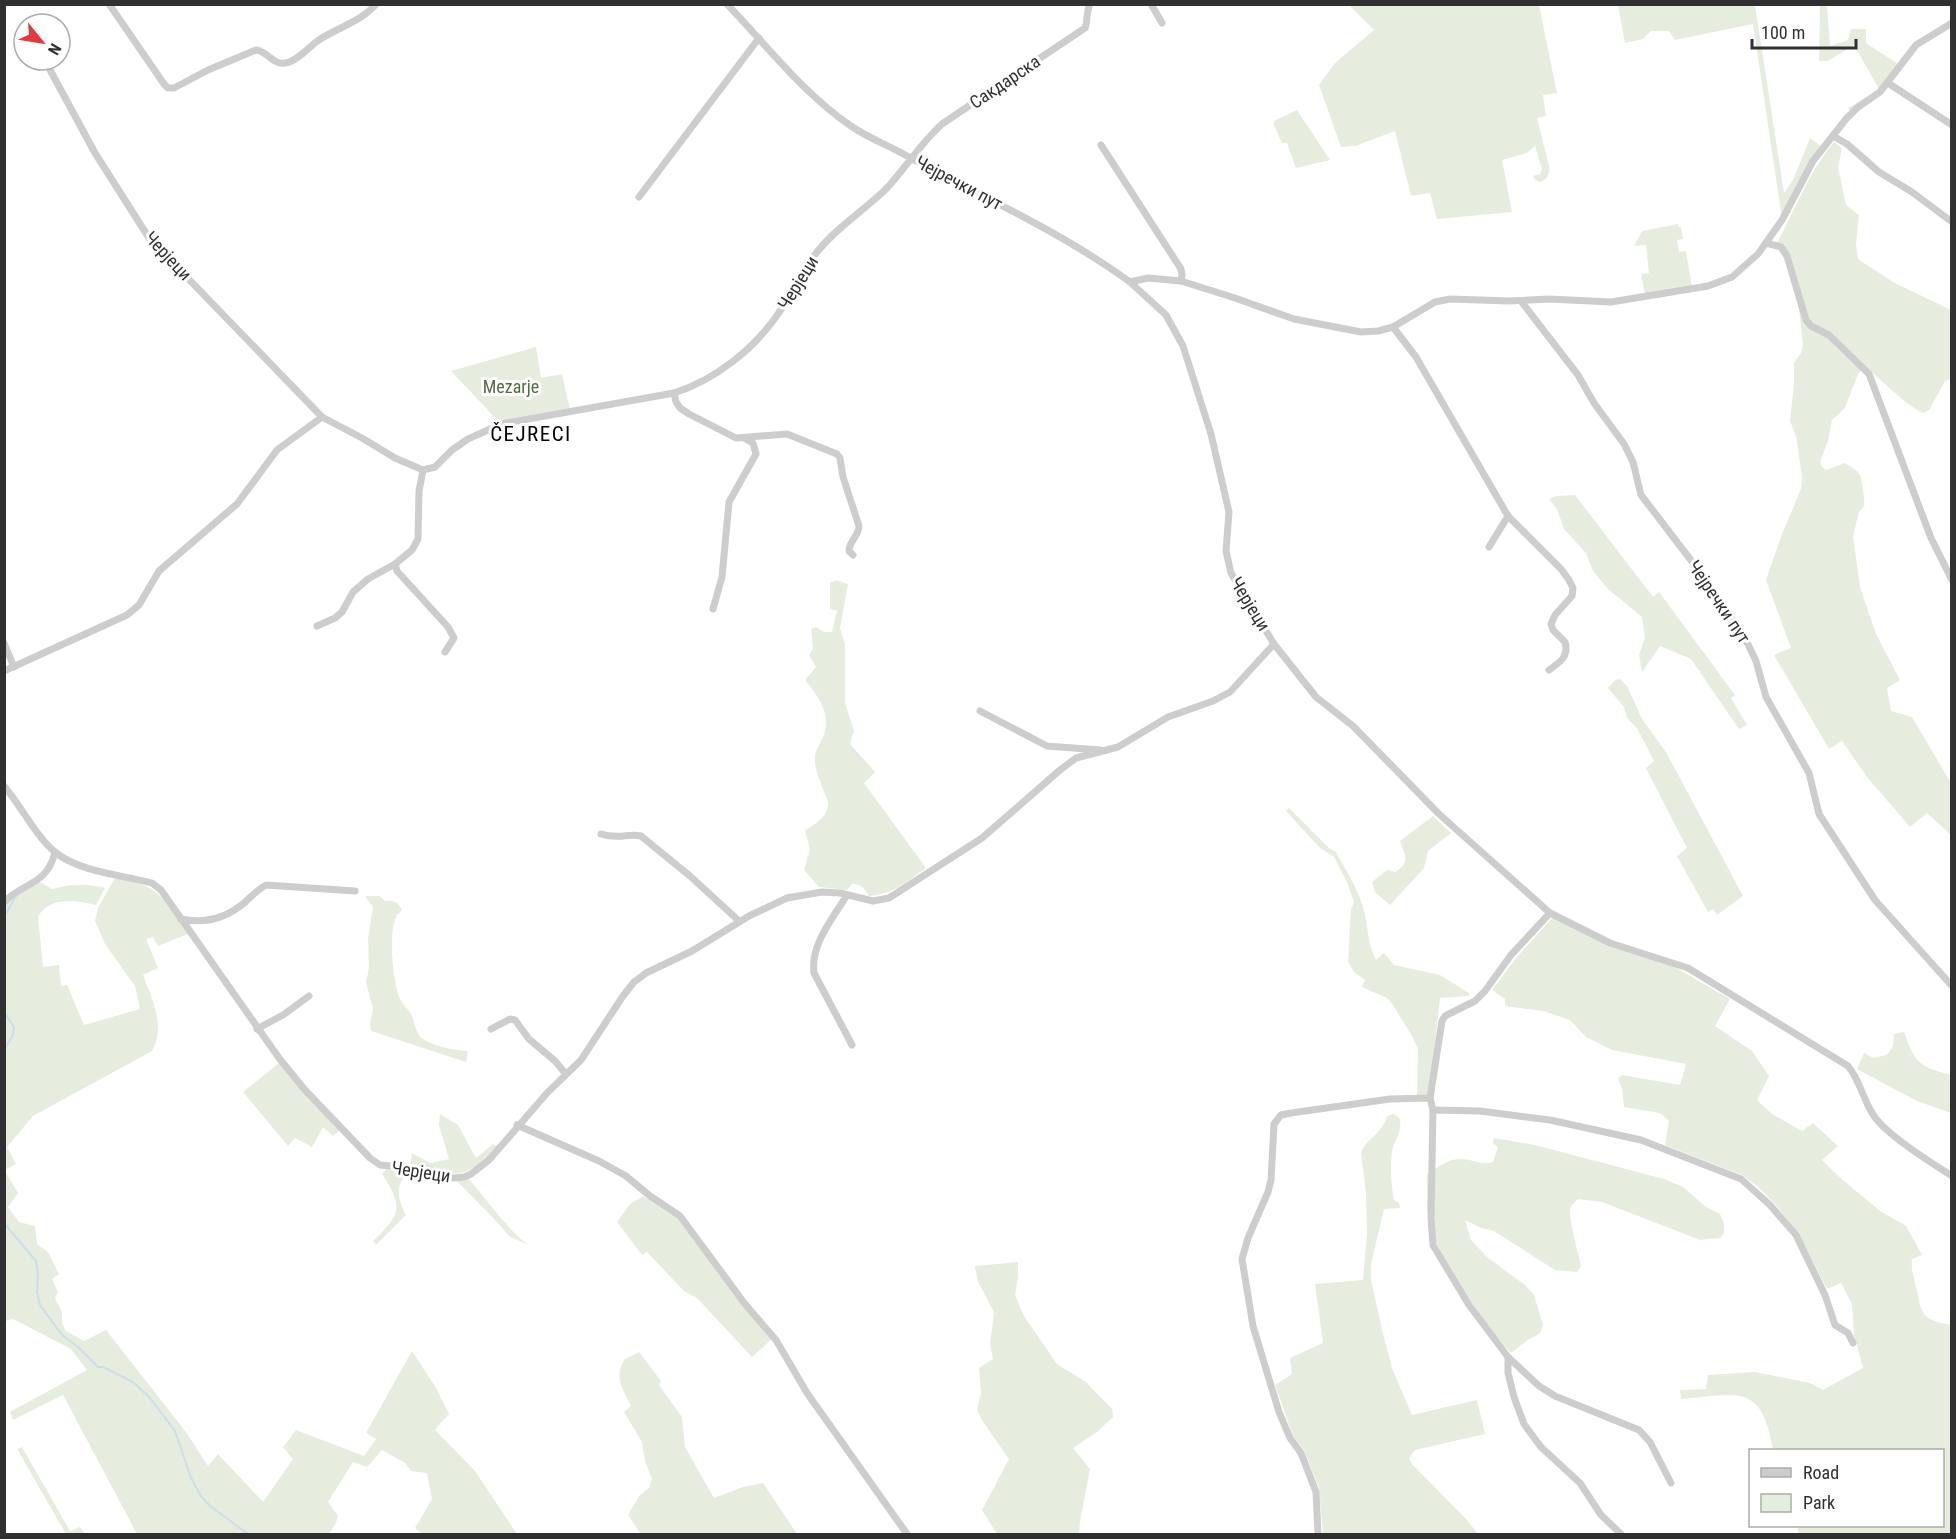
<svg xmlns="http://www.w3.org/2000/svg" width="1956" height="1539" font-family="'Roboto Condensed',sans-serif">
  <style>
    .green { fill: #e6eddf }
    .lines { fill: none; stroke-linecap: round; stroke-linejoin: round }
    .stream { stroke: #ccdeeb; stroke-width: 2 }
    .minor { stroke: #cdcdcd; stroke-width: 7 }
    .labels { text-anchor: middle; stroke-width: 6; stroke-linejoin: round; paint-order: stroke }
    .street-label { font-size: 18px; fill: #303030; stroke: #fff }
    .park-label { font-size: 18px; fill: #526b3f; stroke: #fff }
    .quarter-label { font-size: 21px; letter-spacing: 1.5px; fill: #000; stroke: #fff }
  </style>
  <rect width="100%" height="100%" fill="#fff"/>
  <g class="green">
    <polygon points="1349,5 1539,5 1557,93 1543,95 1546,116 1537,118 1550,170 1546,179 1540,182 1535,180 1533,176 1540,174 1542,169 1535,146 1527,153 1502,160 1512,212 1437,219 1430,193 1411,196 1395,131 1355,146 1341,147 1319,85 1334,64 1374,30"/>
    <polygon points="1618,5 1755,5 1784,193 1793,180 1810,138 1824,148 1782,219 1753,24 1675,40 1669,31 1651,31 1643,39 1625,43"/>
    <polygon points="1820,5 1827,5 1830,46 1848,40 1851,29 1866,29 1866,43 1901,66 1882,91 1851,113 1848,108 1879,89 1854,45 1828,61 1819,61"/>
    <polygon points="1297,110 1330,160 1296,168 1287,143 1282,143 1274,125 1274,121"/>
    <path d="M 1834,142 L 1842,148 L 1838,167 L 1846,205 L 1859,215 L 1856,245 L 1858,259 L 1893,282 L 1951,310 L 1951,379 L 1945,381 L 1929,410 L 1923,413 C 1901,402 1884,381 1864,366 L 1858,374 L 1845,408 L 1832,420 L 1828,441 L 1820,462 L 1822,467 L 1826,470 L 1845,463 L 1857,471 L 1861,477 L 1864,497 L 1864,506 L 1859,512 L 1853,536 L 1860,587 L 1876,634 L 1900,680 L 1887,688 L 1891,711 L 1912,717 L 1951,783 L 1951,835 L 1927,813 L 1910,827 L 1867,777 L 1842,741 L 1829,749 L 1774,655 L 1791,648 L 1766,580 L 1782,534 L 1801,489 L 1802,477 L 1796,436 L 1790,421 L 1794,384 L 1794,363 L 1801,353 L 1803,345 L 1799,308 L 1790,266 L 1778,249 L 1775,247 C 1796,209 1806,176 1834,142 Z"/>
    <polygon points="1678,224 1678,227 1681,227 1683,239 1677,240 1679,252 1686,251 1692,287 1645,295 1641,274 1649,273 1646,245 1634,246 1642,231"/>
    <polygon points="536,347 541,378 562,374 570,410 500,423 451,371"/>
    <polygon points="1575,495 1653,597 1659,592 1735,695 1731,698 1747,725 1739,729 1691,659 1660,646 1642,672 1639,655 1645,638 1642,617 1608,589 1593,571 1586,553 1564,529 1557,509 1549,499 1556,496"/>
    <path d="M 836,580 L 848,584 L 840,628 L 845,644 L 845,703 L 854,731 L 850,744 L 875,772 L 864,783 L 926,868 C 906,882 894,894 869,896 C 864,887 861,884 852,884 L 847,890 L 819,887 L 804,870 L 810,849 L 805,831 C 816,823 829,817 828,802 C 824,790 816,775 815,762 C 813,750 823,742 825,731 C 830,712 816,693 805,680 L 816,667 L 809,655 L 813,649 L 811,629 L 816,627 L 824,632 L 832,632 L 837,611 L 830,609 L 830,583 Z"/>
    <polygon points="1620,679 1627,686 1642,719 1666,752 1743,896 1717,915 1713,909 1708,912 1677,856 1687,848 1646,768 1654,761 1637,728 1627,718 1624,707 1608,688 1615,680"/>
    <path d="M 1289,808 L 1330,849 L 1335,851 C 1346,870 1358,889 1364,910 C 1368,927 1368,945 1376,960 L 1384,953 L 1394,965 L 1440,975 L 1469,993 L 1469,996 L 1440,998 L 1429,1095 L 1417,1095 L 1418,1049 L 1412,1036 L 1393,1005 L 1387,998 L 1362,987 L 1365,980 L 1354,972 L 1348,962 L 1351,909 L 1354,902 L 1347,882 L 1334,857 L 1320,848 L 1286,811 Z"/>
    <path d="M 1433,816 L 1451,833 L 1428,851 L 1424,868 L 1390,905 L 1375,892 L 1372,882 L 1387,870 L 1395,872 C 1411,862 1405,856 1400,841 Z"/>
    <path d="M 116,876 C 163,889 161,895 188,934 L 158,946 L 153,937 L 146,939 L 158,968 L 143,975 C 152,999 166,1026 152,1051 L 33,1116 L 7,1147 L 16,1164 L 5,1170 L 5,899 L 37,880 L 52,889 C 71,884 86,883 105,888 L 96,905 C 76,900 49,896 38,917 L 43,967 L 59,965 L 61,986 L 67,985 L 84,1025 L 140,1009 L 135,986 L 105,944 L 95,921 L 98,908 Z"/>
    <path d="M 365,896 L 380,896 L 385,901 C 392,899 399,903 402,910 C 401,911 396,916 396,917 C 388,933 393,983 400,999 C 403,1005 408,1009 411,1014 C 415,1022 415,1033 423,1039 C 436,1047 453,1050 468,1051 L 466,1062 L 371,1031 L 370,1023 L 373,1009 L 366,982 L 369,968 L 368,939 L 373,907 Z"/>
    <path d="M 1553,917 L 1601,942 L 1671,965 L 1730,999 L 1715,1026 L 1752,1051 L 1769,1076 L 1757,1100 L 1772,1114 L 1802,1131 L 1813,1123 L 1838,1146 L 1822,1160 L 1837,1175 L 1880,1211 L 1906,1226 L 1922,1255 L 1912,1259 C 1911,1269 1913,1273 1915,1283 C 1923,1312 1917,1319 1951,1325 L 1951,1534 L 1799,1534 L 1797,1526 L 1942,1526 L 1942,1450 L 1773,1450 C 1762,1382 1738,1394 1681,1399 L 1680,1390 L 1706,1389 L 1708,1375 L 1755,1372 L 1810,1383 L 1823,1390 L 1863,1368 L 1854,1335 L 1852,1304 L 1841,1283 L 1827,1289 L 1799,1234 L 1775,1204 L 1757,1186 L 1742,1175 L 1665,1145 L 1669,1121 L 1660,1113 L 1624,1107 L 1622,1089 L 1618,1078 L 1622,1075 L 1680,1085 L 1686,1064 L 1612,1050 L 1586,1037 L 1570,1020 L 1543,1011 L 1505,1006 L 1505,999 L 1492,990 L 1516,958 Z"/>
    <path d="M 1904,1032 C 1915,1065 1920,1066 1951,1075 L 1951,1113 L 1917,1101 L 1857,1069 L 1864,1053 L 1873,1058 L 1887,1055 L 1893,1046 L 1894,1034 Z"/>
    <polygon points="279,1063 340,1130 333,1136 323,1127 312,1147 295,1138 288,1146 243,1092"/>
    <path d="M 440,1114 L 458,1125 L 476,1158 L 493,1144 L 497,1147 C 464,1183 454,1175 410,1166 L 412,1153 L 430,1163 L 449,1159 L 439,1125 Z"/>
    <path d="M 1394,1114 L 1400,1119 C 1402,1134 1395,1138 1392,1151 C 1390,1166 1391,1186 1394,1200 L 1399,1203 L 1400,1208 L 1384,1209 L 1371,1264 L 1371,1280 L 1383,1334 L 1393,1371 L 1412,1415 L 1477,1400 L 1485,1434 L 1415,1450 L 1409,1458 L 1412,1464 L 1466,1519 L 1478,1534 L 1323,1534 L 1319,1488 L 1304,1450 L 1293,1436 L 1275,1385 L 1292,1374 L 1290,1358 L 1323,1343 L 1315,1284 L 1363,1280 L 1367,1234 L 1366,1193 L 1361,1153 C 1365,1139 1382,1135 1387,1116 Z"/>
    <path d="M 1494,1138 L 1535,1145 L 1664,1179 L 1683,1187 L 1706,1207 L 1720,1214 L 1724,1223 L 1724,1233 L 1720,1238 L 1700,1240 L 1602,1202 L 1578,1199 C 1575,1202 1572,1204 1571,1207 C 1567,1216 1579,1254 1581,1266 L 1577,1272 L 1555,1270 L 1494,1231 L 1481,1228 L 1465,1220 L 1471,1240 L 1487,1257 L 1525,1285 L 1534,1295 L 1543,1325 L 1540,1333 L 1528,1340 L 1511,1353 L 1495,1335 L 1472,1303 L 1438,1246 L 1435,1239 L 1434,1212 L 1427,1211 L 1427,1175 C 1436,1168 1448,1159 1459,1159 C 1471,1158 1481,1166 1493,1162 L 1498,1147 L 1493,1144 Z"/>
    <path d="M 386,1169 L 434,1174 L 410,1176 L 403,1178 C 395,1191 400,1203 406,1215 L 376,1245 L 373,1241 C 401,1214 404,1208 382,1174 Z"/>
    <polygon points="5,1171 18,1193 8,1207 19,1222 35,1226 37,1244 48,1252 59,1274 52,1279 58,1292 55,1298 62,1312 62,1323 66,1331 84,1341 106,1330 186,1432 208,1466 218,1454 263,1502 293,1459 283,1447 296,1430 364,1456 376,1439 366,1433 412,1351 436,1388 449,1414 435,1430 475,1471 517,1534 422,1534 415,1528 432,1499 427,1473 411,1471 405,1463 382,1450 367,1467 353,1462 328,1502 338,1516 336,1523 329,1534 137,1534 63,1395 13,1420 10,1412 87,1370 71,1349 13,1319 5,1321"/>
    <path d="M 469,1179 C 488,1201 505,1227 528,1245 L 509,1236 L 499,1224 L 457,1181 Z"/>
    <polygon points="643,1196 678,1219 772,1339 752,1357 697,1298 684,1291 647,1252 642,1255 617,1222 630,1204"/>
    <polygon points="1018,1262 1018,1277 1015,1295 1024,1316 1057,1364 1086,1382 1112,1409 1113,1417 1097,1432 1073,1448 1090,1469 1080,1521 1079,1534 997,1534 982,1510 1009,1459 983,1422 977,1410 981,1393 979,1368 993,1359 990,1345 994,1312 978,1282 975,1266"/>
    <path d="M 639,1352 L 661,1381 L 659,1385 L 682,1417 L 685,1447 L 714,1498 L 743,1487 L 763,1483 L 797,1534 L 641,1534 L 628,1515 L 639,1496 L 649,1488 L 652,1479 L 645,1461 L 642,1442 L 624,1412 L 631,1406 C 623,1389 613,1376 625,1359 Z"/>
    <polygon points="22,1447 70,1531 80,1527 85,1534 66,1534 17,1449"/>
  </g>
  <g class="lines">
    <g class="stream">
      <polyline points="4,917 16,896"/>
      <polyline points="4,1012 14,1027 13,1035 4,1050"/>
      <polyline points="4,1223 36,1261 38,1273 37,1292 40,1305 62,1335 78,1347 98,1367 103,1367 133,1382 150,1398 175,1431 191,1478 201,1496 209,1505 248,1534"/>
    </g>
    <g class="minor">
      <path d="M 109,4 L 164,84 L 168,88 L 174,88 L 208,70 L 256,50 C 268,51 272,65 285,63 C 296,62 307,49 316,42 C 335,28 360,23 376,4"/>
      <path d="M 727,4 C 767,46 803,93 851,126 C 868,138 888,145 907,156 C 982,197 1060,231 1130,282 L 1148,278 L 1181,281 L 1235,298 L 1294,319 L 1361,332 L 1378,331 L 1393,327 L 1435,302 L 1450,299 L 1509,301 L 1549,299 L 1611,302 L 1708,286 L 1732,277 L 1758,254 L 1782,220 L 1813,161 L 1846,119 L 1857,108 L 1880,92 L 1916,45 L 1952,23"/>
      <polyline points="1151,4 1162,23"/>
      <polyline points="49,68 95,153 149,238 322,417"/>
      <polyline points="1888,83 1952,125"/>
      <polyline points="1833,136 1847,144 1879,172 1912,192 1952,222"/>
      <polyline points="1101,145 1181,269 1182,275 1181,281"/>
      <polyline points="639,197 759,38"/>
      <polyline points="1766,243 1781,247 1787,256 1806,320 1811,326 1829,335 1869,374 1931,538 1952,580"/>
      <path d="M 1130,282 L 1166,315 L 1183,346 L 1211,434 L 1229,512 L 1226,551 L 1231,573 L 1274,644 L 1316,697 L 1353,726 L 1439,814 L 1550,913 L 1610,943 L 1688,968 L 1848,1066 C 1860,1080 1863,1100 1874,1116 C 1888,1136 1929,1161 1952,1176"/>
      <polyline points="1521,301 1578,375 1594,403 1624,444 1633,462 1641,495 1700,572 1743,634 1756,661 1766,697 1809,773 1819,814 1875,900 1952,986"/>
      <path d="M 1393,327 L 1416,357 L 1508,516 L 1561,569 L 1569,580 L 1573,588 L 1572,596 L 1555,615 L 1551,624 L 1553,630 L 1565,642 C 1569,657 1560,662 1549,670"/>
      <path d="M 674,393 L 676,402 L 680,408 L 689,414 L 736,438 L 787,434 L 837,454 L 840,458 L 843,477 L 859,526 C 859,536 849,541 849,551 L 853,555"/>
      <polyline points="423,470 419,491 418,539 412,550 395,564 397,571 448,627 454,638 445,652"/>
      <polyline points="1489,547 1508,516"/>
      <polyline points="713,609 722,577 729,502 756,454 753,443 744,438"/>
      <polyline points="317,626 335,618 342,612 353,592 368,579 395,564"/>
      <polyline points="4,643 14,667"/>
      <path d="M 4,671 L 127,615 L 139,605 L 159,571 L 237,504 L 277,450 L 322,417 L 362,438 L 395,458 L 423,470 L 435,467 L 452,450 L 468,439 L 501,424 L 674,393 C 715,380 754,349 778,314 C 792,294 802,270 817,252 C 836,228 863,211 885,190 C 905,169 920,144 942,124 L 1085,28 C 1088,20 1086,12 1090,4"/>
      <polyline points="980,711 1047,746 1100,750"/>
      <path d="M 4,786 C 22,807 34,834 55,852 C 79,872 123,875 152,883 L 161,890 L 279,1058 L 305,1090 L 370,1158 L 380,1165 L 427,1169 L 453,1178 L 464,1177 L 471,1174 L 489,1160 L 547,1093 L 581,1060 L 623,996 L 634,982 L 646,973 L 692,951 L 749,916 L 787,898 L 822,892 L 840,893 L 873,901 L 889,898 L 982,838 L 1060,770 L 1076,758 L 1118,747 L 1168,717 L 1213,701 L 1230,692 L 1274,644"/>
      <path d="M 601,834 C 619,840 626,833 641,836 L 690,876 L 739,921"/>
      <path d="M 847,895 C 833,918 810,945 814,973 L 852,1045"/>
      <path d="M 4,902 C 23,882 47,886 55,852"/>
      <path d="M 181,919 C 205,924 225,919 244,903 C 251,897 257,890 266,885 L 355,891"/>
      <polyline points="257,1029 283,1015 309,996"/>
      <polyline points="491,1029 510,1019 515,1020 529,1039 555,1061 566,1074"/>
      <polyline points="1430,1098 1442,1021 1445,1016 1475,1001 1485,991 1511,955 1550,913"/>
      <polyline points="1433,1110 1480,1111 1550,1120 1641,1140 1741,1179 1770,1205 1796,1235 1825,1295 1835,1325 1848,1333 1853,1343"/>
      <polyline points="517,1125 599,1161 626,1176 650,1196 680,1216 745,1304 776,1340 807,1393 907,1534"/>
      <polyline points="1508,1357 1539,1386 1555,1396 1639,1430 1650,1442 1671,1483"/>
      <polyline points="1318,1534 1316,1492 1301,1453 1290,1438 1279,1412 1253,1326 1242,1259 1248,1238 1268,1192 1271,1180 1274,1124 1281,1115 1291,1113 1390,1099 1430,1098 1433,1110 1431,1217 1433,1245 1469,1305 1508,1357 1508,1373 1514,1397 1524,1424 1541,1447 1580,1483 1601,1515 1621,1534"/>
    </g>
  </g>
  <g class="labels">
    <g class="street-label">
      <text transform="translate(1005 82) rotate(-34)" y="6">Сакдарска</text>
      <text transform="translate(959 183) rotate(28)" y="6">Чејречки пут</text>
      <text transform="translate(168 256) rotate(47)" y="6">Черјеци</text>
      <text transform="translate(798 283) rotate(-58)" y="6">Черјеци</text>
      <text transform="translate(1719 602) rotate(56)" y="6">Чејречки пут</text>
      <text transform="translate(1250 604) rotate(59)" y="6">Черјеци</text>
      <text transform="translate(421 1172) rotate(9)" y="6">Черјеци</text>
    </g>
    <g class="park-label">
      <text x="511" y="393">Mezarje</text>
    </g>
    <g class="quarter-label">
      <text x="531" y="441">ČEJRECI</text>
    </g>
  </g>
  <rect width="1956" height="1539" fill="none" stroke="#303030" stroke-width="12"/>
  <rect x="1749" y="1449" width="195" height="78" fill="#ffffff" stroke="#acacac" stroke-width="1.5"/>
  <rect x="1761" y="1468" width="30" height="9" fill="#cdcdcd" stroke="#acacac" stroke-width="1.5"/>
  <text x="1803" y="1479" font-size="18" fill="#303030">Road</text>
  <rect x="1761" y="1494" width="30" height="18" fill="#e6eddf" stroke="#acacac" stroke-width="1.5"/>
  <text x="1803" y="1509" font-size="18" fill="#303030">Park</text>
  <g transform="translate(42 42) rotate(120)"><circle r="28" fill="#ffffff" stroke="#acacac" stroke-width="1.5"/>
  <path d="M0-4.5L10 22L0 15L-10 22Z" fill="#df3b41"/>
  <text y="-9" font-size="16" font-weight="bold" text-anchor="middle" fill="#303030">N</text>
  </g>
  <path d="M1752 39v9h104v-9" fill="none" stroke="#303030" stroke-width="3"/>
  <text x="1761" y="39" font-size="18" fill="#303030" stroke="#ffffff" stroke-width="4.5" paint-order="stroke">100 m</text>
</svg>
